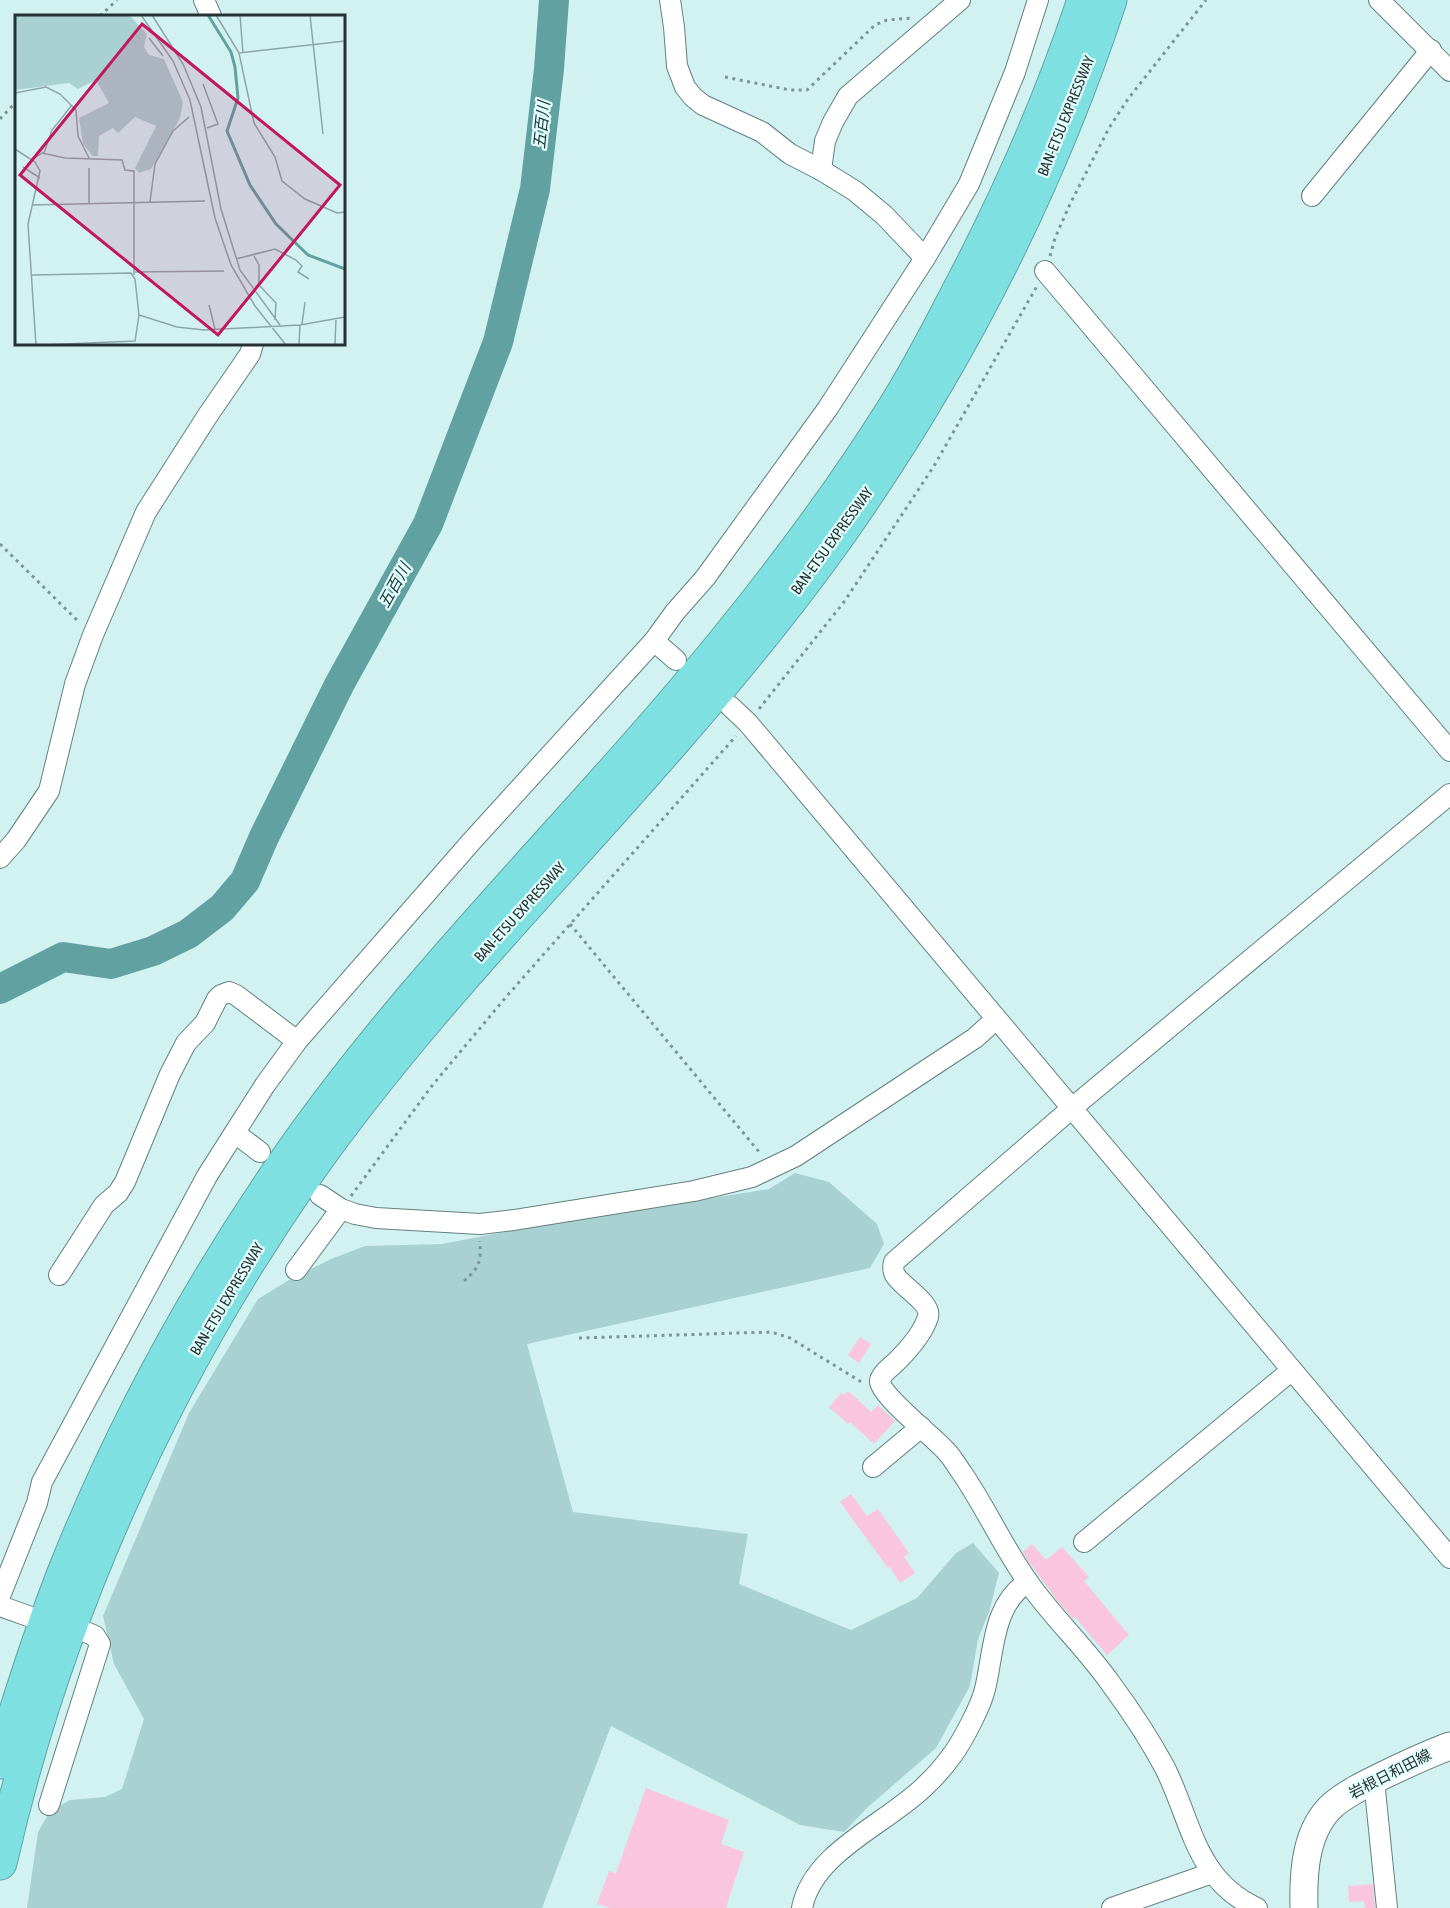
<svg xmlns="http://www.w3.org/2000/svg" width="1450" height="1908" font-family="'Asap Condensed','Noto Sans JP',sans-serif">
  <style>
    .green { fill: #a9d1d1 }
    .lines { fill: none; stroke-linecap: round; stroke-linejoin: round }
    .river { stroke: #61a1a2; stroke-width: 30 }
    .building { fill: #f9c6dd }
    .minor-casing { stroke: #638080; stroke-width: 22 }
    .secondary-casing { stroke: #638080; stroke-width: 29 }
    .motorway-casing { stroke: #60a3a4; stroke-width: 35 }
    .path { stroke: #7f9595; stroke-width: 3; stroke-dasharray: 3 4.5; stroke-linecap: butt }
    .minor { stroke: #fff; stroke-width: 20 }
    .secondary { stroke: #fff; stroke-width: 27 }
    .motorway { stroke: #7fe0e2; stroke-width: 33 }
    .labels { text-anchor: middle; stroke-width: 4.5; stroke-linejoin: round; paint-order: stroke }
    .street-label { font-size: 15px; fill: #263232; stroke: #e4fefe }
    .water-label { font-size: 16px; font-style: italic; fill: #123334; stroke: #e4fefe }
    .inset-river { fill: none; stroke: #61a1a2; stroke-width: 3 }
    .inset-road { fill: none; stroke: #8da5a5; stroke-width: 1.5 }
    .view { fill: #c2185b; fill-opacity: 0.15; stroke: #c2185b; stroke-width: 3 }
    .inset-edge { fill: none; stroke: #263232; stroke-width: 3 }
  </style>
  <rect width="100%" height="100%" fill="#d2f2f2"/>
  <polygon class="green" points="795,1173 829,1182 877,1224 884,1244 870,1268 527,1344 573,1512 748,1534 739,1584 851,1630 917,1598 956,1553 973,1543 999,1573 989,1612 978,1639 970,1686 936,1748 867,1808 844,1832 800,1825 611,1726 542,1908 27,1908 38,1832 50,1811 70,1800 105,1797 122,1789 144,1719 114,1664 103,1616 189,1413 258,1299 289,1280 331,1259 365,1246 442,1244 536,1226 769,1189"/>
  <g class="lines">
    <polyline class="river" points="0,989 63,957 111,964 153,951 188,934 222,908 245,881 264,837 339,685 428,524 498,342 535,189 549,69 554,0"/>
  </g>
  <g class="building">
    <polygon points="860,1337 871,1344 859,1363 848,1355"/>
    <polygon points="848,1391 871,1412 878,1405 895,1421 874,1444 850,1422 848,1424 829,1407 841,1393 844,1395"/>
    <polygon points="851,1494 867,1516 878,1509 909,1553 904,1557 915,1573 900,1583 890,1567 888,1568 840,1502"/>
    <polygon points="1032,1544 1046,1560 1062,1547 1089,1577 1084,1581 1129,1635 1107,1655 1075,1617 1073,1619 1057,1600 1029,1562 1023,1552"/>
    <polygon points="646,1788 729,1820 721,1844 744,1852 726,1908 610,1908 597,1904 609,1871 616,1873"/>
    <polygon points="1373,1884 1375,1908 1365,1908 1364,1901 1349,1902 1348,1886"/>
  </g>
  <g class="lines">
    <defs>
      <g id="minor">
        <polyline points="204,0 211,16"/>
        <polyline points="670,0 674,27 677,66 685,87 693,97 703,105 762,132 790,154 821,170 855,191 884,215 925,258"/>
        <polyline points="1379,0 1450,71"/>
        <polyline points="821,170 825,141 833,122 848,96 960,0"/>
        <polyline points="1312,196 1431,50"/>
        <polyline points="1045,271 1450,751"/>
        <polyline points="654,641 676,660"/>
        <polyline points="730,706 748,723 1450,1558"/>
        <polyline points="0,858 16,840 49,791 75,684 93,635 146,512 208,415 250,354 253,344"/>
        <polyline points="235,1133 260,1152"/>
        <polyline points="320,1195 341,1209 355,1214 376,1218 480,1224 514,1220 694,1191 752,1177 796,1156 975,1038 996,1019"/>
        <polyline points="296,1270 341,1209"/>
        <polyline points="59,1275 104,1205 118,1193 125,1182 170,1074 186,1043 205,1023 217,999 221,995 229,992 236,995 297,1041"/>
        <polyline points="873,1467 921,1427"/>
        <polyline points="1084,1542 1292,1370"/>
        <polyline points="0,1596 37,1503 42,1482 207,1176 265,1085 297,1041 471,842 654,641 675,612 705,578 828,408 925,258 969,184 1015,72 1038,0"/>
        <polyline points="0,1606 31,1617"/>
        <polyline points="1374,1780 1387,1908"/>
        <polyline points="49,1805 100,1644 95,1636 86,1632"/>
        <path d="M 802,1908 C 813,1851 889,1823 926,1785 C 936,1776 945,1765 953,1754 C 963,1740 981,1706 985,1689 C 994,1653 992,1604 1028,1582"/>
        <polyline points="1112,1908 1212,1873"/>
        <path d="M 1257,1908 C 1195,1880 1192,1822 1165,1768 C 1149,1738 1131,1711 1111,1684 C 1086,1648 1053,1618 1028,1582 C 1003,1547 986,1508 962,1473 C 957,1466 952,1457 946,1451 C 934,1437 883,1398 880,1382 C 880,1381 880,1379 881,1378 C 883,1372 892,1366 897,1361 C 908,1350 923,1333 928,1317 C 932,1303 902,1287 895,1275 C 893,1271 893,1266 894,1262 L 1072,1108 L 1450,794"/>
      </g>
      <path id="secondary" d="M 1304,1908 C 1303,1873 1305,1829 1334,1804 C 1350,1791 1368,1783 1386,1774 C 1407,1764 1428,1754 1450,1746"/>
      <g id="motorway">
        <path d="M 0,1762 C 22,1692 44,1621 72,1553 C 129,1414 202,1282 288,1158 C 416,974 580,819 721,646 C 783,570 842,491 894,408 C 916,373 936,335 955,298 C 1006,202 1050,103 1084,0"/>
        <path d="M 0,1863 C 56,1616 163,1380 307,1173 C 415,1019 548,886 671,744 C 733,673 795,598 849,520 C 960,360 1049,185 1110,0"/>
      </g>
    </defs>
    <use href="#minor" class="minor-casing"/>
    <use href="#secondary" class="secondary-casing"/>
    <use href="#motorway" class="motorway-casing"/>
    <g class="path">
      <polyline points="100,16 117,0"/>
      <polyline points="725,77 790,90 807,90 875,25 887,20 912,18"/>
      <polyline points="0,119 16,102"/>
      <polyline points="1050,256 1055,238 1070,204 1109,128 1128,99 1206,0"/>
      <polyline points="0,544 79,622"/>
      <polyline points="759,709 844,602 934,466 1037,286"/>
      <polyline points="570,924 760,1153"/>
      <polyline points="351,1196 431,1087 506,997 736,736"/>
      <path d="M 464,1281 C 480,1267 481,1262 480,1241"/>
      <polyline points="579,1338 771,1332 790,1338 863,1383"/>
    </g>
    <use href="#minor" class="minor"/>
    <use href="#secondary" class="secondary"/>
    <use href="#motorway" class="motorway"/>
  </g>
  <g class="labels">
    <g class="street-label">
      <text transform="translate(1066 116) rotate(-68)" y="5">BAN-ETSU EXPRESSWAY</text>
      <text transform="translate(832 541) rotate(-54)" y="5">BAN-ETSU EXPRESSWAY</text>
      <text transform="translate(520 912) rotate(-48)" y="5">BAN-ETSU EXPRESSWAY</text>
      <text transform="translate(227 1299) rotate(-59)" y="5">BAN-ETSU EXPRESSWAY</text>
      <text transform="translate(1390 1774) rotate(-27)" y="5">岩根日和田線</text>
    </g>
    <g class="water-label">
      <text transform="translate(541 125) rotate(-84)" y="6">五百川</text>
      <text transform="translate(394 585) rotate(-61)" y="6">五百川</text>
    </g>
  </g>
  <g transform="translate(15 15)">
    <rect width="330" height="330" fill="#d2f2f2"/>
    <path d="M 0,0 L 114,0 L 132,19 L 129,32 L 134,40 L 149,44 L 168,87 L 165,103 L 136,154 L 124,158 L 120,153 L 141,111 L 120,102 L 103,118 L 98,113 L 84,121 L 83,141 L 78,141 L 68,129 L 64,103 L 94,88 L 81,65 L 63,74 L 54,68 L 0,75 Z" fill="#a9d1d1"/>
    <path class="inset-river" d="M 193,0 L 216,37 L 220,52 L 223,83 L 212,116 L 235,170 L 261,209 L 293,240 L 330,254"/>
    <path class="inset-road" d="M 126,0 L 158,46 L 175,85 L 200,203 L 216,250 L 240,291 L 271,330M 137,0 L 168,49 L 186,92 L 206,194 L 225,255 L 265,310M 201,0 L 224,38 L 239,108 L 260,142 L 267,166 L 290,184 L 322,198 L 330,197M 225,0 L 228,38M 295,0 L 308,119M 134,23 L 148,41M 224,38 L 330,26M 188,69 L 203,109 L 192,113M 0,78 L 31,72 L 45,79 L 61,95 L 63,121 L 74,143M 0,134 L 20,147 L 25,156 L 13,209 L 21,330M 29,138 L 37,115 L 57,90M 17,144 L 27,138 L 50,143 L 107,145 L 110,155 L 119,156 L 119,260M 8,152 L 25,163M 74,153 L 74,189M 135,187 L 140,149 L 158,116 L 174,102M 17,190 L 190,186M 239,241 L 244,250 L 244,270 L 261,288 L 260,305M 221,244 L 260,234 L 281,245 L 287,251 L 283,257 L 294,264M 120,257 L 209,256M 17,260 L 116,258 L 120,264 L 124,300 L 162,312 L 189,315 L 285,310 L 330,302M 194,290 L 200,314M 287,309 L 290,287M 27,330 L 120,326 L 124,300M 284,330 L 285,310M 320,330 L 321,303"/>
    <path class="view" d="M 127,9 L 325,170 L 203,320 L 5,160 Z"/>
    <rect width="330" height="330" class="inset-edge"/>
  </g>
</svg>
